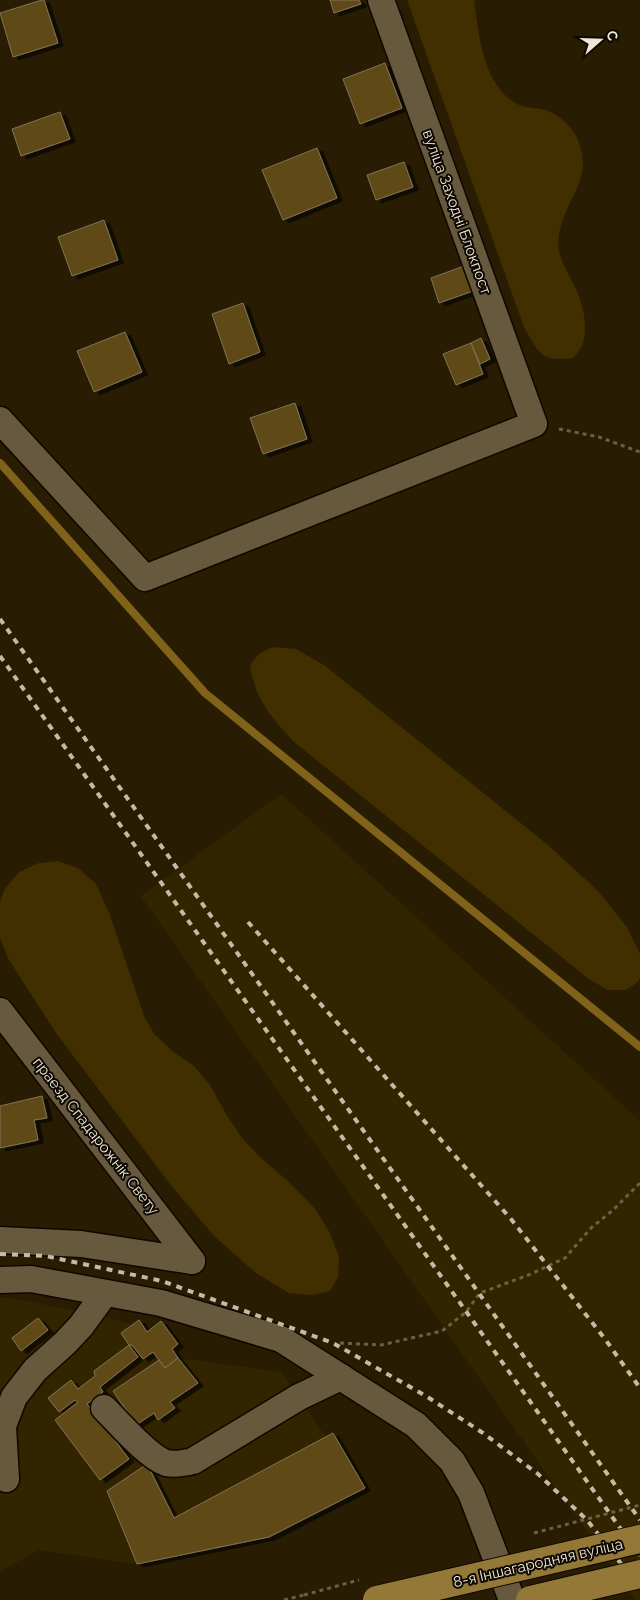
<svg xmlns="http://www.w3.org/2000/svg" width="640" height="1600" font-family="Raleway,sans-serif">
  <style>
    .built { fill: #332400 }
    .green { fill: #422f00 }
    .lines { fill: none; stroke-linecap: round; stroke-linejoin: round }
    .stream { stroke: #80621b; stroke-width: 8 }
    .building { fill: #5e4919; stroke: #817457; filter: url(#shadow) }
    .minor-casing { stroke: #110700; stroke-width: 29 }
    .path { stroke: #6a6048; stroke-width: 3; stroke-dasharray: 4 4; stroke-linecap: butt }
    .minor { stroke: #66593d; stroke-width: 26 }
    .rail { stroke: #c3bba8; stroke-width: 4; stroke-dasharray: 6 6; stroke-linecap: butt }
    .major-bridge-casing { stroke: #110700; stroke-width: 30; stroke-linecap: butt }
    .path-bridge { stroke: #6a6048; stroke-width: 3; stroke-dasharray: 4 4; stroke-linecap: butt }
    .major-bridge { stroke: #947837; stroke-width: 28 }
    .labels { text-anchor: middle; stroke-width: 4; stroke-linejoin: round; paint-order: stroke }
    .street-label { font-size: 15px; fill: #efe7d7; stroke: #0d0801 }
  </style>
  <defs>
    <filter id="shadow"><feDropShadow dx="5.5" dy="3" stdDeviation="0" flood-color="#0009"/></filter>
  </defs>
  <rect width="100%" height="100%" fill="#281d02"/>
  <g class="built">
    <polygon points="281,794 640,1121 640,1600 635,1600 141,896"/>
    <polygon points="0,1298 9,1298 105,1316 133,1325 139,1320 147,1332 161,1321 178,1344 172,1349 178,1358 281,1372 326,1437 333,1433 365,1488 269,1537 137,1564 39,1550 0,1571"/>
  </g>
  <g class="green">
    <path d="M 407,0 L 474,0 C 479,34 482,82 515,103 C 524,108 531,107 541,109 C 556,112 572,125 578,140 C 594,180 565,199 559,234 C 555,256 567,269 575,287 C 583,304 589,327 582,346 C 580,350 576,354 573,358 C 541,362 539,353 524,327 Z"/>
    <path d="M 272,647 L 296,649 L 324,665 L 548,845 L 598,891 L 626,926 L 640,954 L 640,978 L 638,982 L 626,990 L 608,990 L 589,979 L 294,742 C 271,717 255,699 250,665 L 259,654 Z"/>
    <polygon points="57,861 78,868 96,884 110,915 144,1016 155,1035 175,1053 194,1066 210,1085 226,1114 242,1138 261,1158 290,1183 315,1209 330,1233 339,1257 338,1277 330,1291 312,1295 289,1293 256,1273 214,1236 170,1184 56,1033 9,960 0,938 0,902 4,890 19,872 39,863"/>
  </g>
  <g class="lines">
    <polyline class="stream" points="0,463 205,693 640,1047"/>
  </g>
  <g class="building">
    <polygon points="42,0 44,0 58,43 13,57 0,13"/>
    <polygon points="330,0 359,0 361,4 334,13"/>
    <polygon points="385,63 402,108 360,124 343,79"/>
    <polygon points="60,112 70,139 21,156 12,129"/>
    <polygon points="317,148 337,198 283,220 262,170"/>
    <polygon points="404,162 413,187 376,200 367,175"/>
    <polygon points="104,220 118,260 72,276 58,237"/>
    <polygon points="464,266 473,291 439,303 431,278"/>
    <polygon points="243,303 260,352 229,364 212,314"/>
    <polygon points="125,332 142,372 94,392 77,351"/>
    <polygon points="481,338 490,359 480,364 471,343"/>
    <polygon points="471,343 483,374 456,385 443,354"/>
    <polygon points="295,403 307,439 263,454 250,418"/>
    <polygon points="42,1096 47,1118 34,1120 38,1140 0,1148 0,1106"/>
    <polygon points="38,1318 48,1330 21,1351 12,1338"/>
    <polygon points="139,1320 147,1332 161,1321 178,1344 172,1349 178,1358 165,1368 153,1352 143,1359 132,1345 129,1345 121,1333"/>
    <polygon points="129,1345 138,1357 100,1387 103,1392 87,1404 129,1459 100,1480 55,1420 78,1402 75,1400 59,1412 48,1398 71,1380 78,1389 95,1376 94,1371"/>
    <polygon points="178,1358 198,1383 170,1402 175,1408 158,1420 154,1413 136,1425 113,1391 159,1360 165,1368"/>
    <polygon points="333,1433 365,1488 269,1537 137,1564 107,1491 147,1464 174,1518"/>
  </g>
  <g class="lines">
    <defs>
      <g id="minor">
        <polyline points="0,420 145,578 534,424 381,0"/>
        <polyline points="0,1011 192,1261"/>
        <polyline points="0,1240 81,1244 192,1261"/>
        <polyline points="0,1280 31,1279 161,1303 281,1339 416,1425 452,1461 471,1493 512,1600"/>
        <path d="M 104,1408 C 119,1423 148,1457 166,1463 C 175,1465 185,1463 193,1461 L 299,1397 L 341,1377"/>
        <polyline points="6,1479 3,1426 14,1397 35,1370 65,1343 81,1326 105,1293"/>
      </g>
    </defs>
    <use href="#minor" class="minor-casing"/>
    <g class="path">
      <polyline points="559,429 599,437 640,452"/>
      <polyline points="340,1343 381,1345 442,1331 466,1312 480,1293 531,1274 565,1258 591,1228 613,1210 640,1183"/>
      <polyline points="284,1600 304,1595"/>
    </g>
    <use href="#minor" class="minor"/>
    <g class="rail">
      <polyline points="0,619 640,1520"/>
      <polyline points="0,656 640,1556"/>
      <polyline points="248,922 511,1219 605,1339 640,1388"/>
      <polyline points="0,1254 46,1256 162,1281 333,1343 426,1396 483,1433 538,1474 587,1520 640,1588"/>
    </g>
    <defs>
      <g id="major-bridge">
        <polyline points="377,1600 640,1539"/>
        <polyline points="530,1600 640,1574"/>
      </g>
    </defs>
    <use href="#major-bridge" class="major-bridge-casing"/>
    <g class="path-bridge">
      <polyline points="534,1533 640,1505"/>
      <polyline points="304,1595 359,1580"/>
    </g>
    <use href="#major-bridge" class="major-bridge"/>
  </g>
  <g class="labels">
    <g class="street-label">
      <text transform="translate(457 212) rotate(70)" y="5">вуліца Заходні Блокпост</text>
      <text transform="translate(96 1136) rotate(52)" y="5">праезд Спадарожнік Свету</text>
      <text transform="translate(538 1563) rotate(-13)" y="5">8-я Іншагародняя вуліца</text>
    </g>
  </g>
  <g transform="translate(600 40) rotate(70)" stroke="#0d0801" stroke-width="4" paint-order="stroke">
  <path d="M0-4L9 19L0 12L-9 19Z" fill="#efe7d7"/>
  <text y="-8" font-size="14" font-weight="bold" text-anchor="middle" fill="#efe7d7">С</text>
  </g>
</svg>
